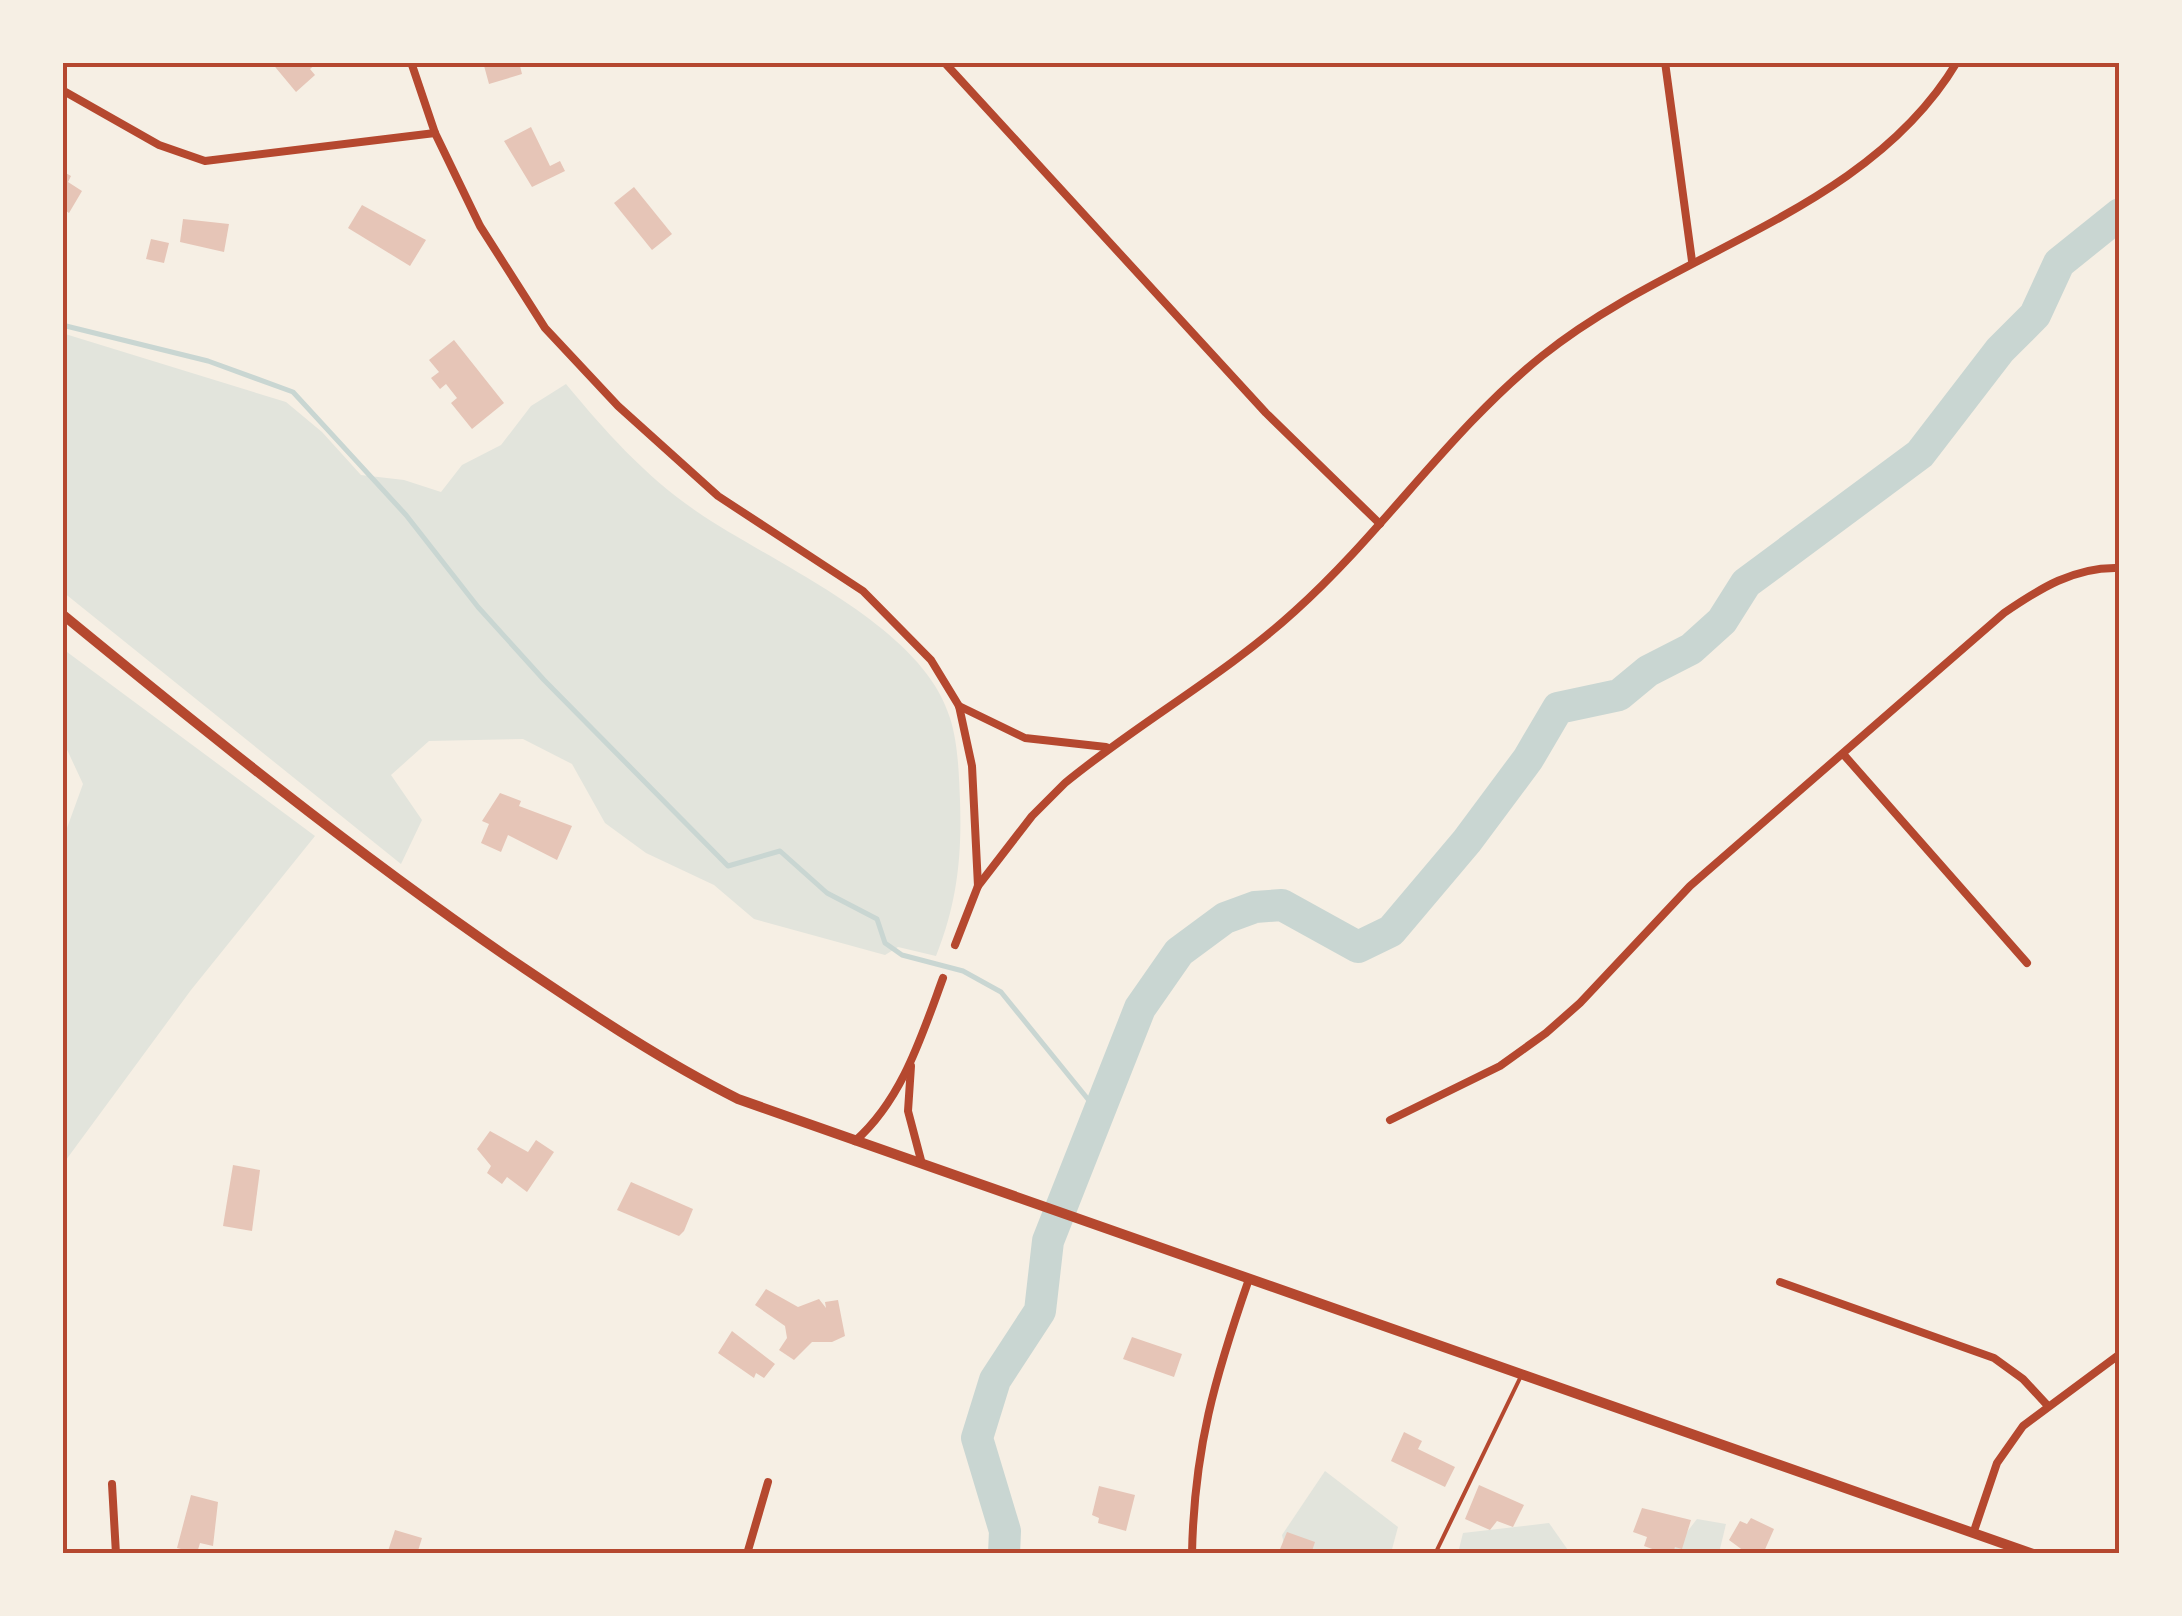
<svg xmlns="http://www.w3.org/2000/svg" width="2182" height="1616" font-family="'Sofia Sans Condensed',sans-serif">
  <style>
    .green { fill: #e2e4dc }
    .lines { fill: none; stroke-linecap: round; stroke-linejoin: round }
    .stream { stroke: #c9d6d2; stroke-width: 5 }
    .river { stroke: #c9d6d2; stroke-width: 32 }
    .building { fill: #e6c5b7 }
    .service { stroke: #b5482f; stroke-width: 4 }
    .minor { stroke: #b5482f; stroke-width: 8 }
    .tertiary { stroke: #b5482f; stroke-width: 10 }
    .neatline { fill: none; stroke: #b5482f; stroke-width: 4 }
  </style>
  <rect width="100%" height="100%" fill="#f6efe4"/>
  <g class="green">
    <path d="M 62,333 L 286,402 L 322,432 L 361,475 L 404,480 L 441,492 L 462,465 L 501,445 L 531,406 L 566,384 C 605,431 645,476 696,511 C 771,563 922,624 950,718 C 958,743 959,774 960,801 C 962,857 957,903 936,956 L 898,947 L 885,955 L 754,919 L 714,885 L 646,853 L 605,823 L 572,764 L 523,739 L 429,741 L 391,775 L 422,820 L 401,864 L 63,592 Z"/>
    <polygon points="63,649 315,836 191,990 63,1164 63,839 83,784 63,741"/>
    <polygon points="1325,1471 1398,1527 1391,1553 1286,1553 1282,1535"/>
    <polygon points="1697,1519 1726,1524 1719,1553 1670,1554"/>
    <polygon points="1549,1523 1570,1553 1458,1553 1463,1533"/>
  </g>
  <g class="lines">
    <polyline class="stream" points="62,325 208,361 293,392 406,515 478,607 544,680 728,866 780,851 827,893 877,919 885,943 902,955 963,971 1001,992 1100,1114"/>
    <polyline class="river" points="1004,1554 1005,1531 977,1438 995,1380 1040,1311 1048,1241 1140,1008 1179,952 1225,918 1255,907 1282,905 1358,947 1391,931 1467,841 1528,759 1558,708 1619,695 1648,671 1691,649 1722,621 1746,583 1920,454 2000,350 2035,315 2059,263 2120,214"/>
  </g>
  <g class="building">
    <polygon points="271,62 318,62 310,69 315,75 296,92"/>
    <polygon points="483,62 519,62 522,74 489,84"/>
    <polygon points="531,127 550,166 560,161 565,171 532,187 504,141"/>
    <polygon points="62,171 71,176 68,182 82,191 69,213 62,208"/>
    <polygon points="634,187 672,234 652,250 614,203"/>
    <polygon points="362,205 426,240 410,266 348,228"/>
    <polygon points="183,219 229,224 224,252 180,242"/>
    <polygon points="151,239 169,243 164,263 146,259"/>
    <polygon points="454,340 504,403 472,429 451,403 457,398 446,384 440,389 431,378 439,372 429,360"/>
    <polygon points="500,793 521,801 519,806 572,826 557,860 508,835 501,852 481,843 489,824 482,821"/>
    <polygon points="490,1131 528,1152 536,1140 554,1152 527,1192 507,1177 502,1184 487,1173 491,1166 477,1149"/>
    <polygon points="233,1165 260,1170 252,1231 223,1226"/>
    <polygon points="631,1182 693,1209 684,1231 679,1236 617,1210"/>
    <polygon points="766,1289 798,1307 819,1299 826,1308 825,1302 838,1300 845,1336 832,1342 812,1342 794,1360 779,1350 787,1338 785,1326 755,1305"/>
    <polygon points="732,1331 775,1364 764,1378 756,1373 754,1378 718,1353"/>
    <polygon points="1132,1337 1182,1354 1174,1377 1123,1359"/>
    <polygon points="1404,1432 1422,1441 1418,1449 1455,1467 1445,1487 1391,1461"/>
    <polygon points="1479,1485 1524,1505 1513,1527 1497,1521 1490,1530 1465,1519"/>
    <polygon points="1099,1486 1135,1495 1126,1531 1098,1523 1099,1518 1092,1515"/>
    <polygon points="191,1495 218,1502 213,1546 200,1543 197,1553 177,1548"/>
    <polygon points="1642,1508 1691,1520 1682,1549 1675,1547 1673,1554 1666,1554 1644,1546 1647,1537 1633,1532"/>
    <polygon points="1751,1518 1774,1529 1763,1554 1748,1554 1729,1540 1740,1521 1747,1524"/>
    <polygon points="395,1530 422,1538 417,1554 387,1554"/>
    <polygon points="1287,1532 1315,1542 1311,1554 1278,1554"/>
  </g>
  <g class="lines">
    <polyline class="service" points="1435,1554 1522,1374"/>
    <g class="minor">
      <polyline points="411,62 435,133 480,226 545,328 618,406 718,496 863,591 931,660 959,706 972,766 978,886 955,945"/>
      <polyline points="944,62 1266,413 1380,524"/>
      <polyline points="1665,62 1692,261"/>
      <polyline points="62,90 159,145 205,161 435,133"/>
      <polyline points="959,706 1025,738 1106,747"/>
      <polyline points="1844,755 2027,963"/>
      <path d="M 978,886 L 1032,816 L 1065,783 C 1138,723 1225,675 1295,611 C 1383,532 1450,430 1542,356 C 1673,250 1867,213 1957,62"/>
      <polyline points="911,1066 908,1111 922,1164"/>
      <path d="M 1390,1120 L 1500,1066 L 1546,1033 L 1580,1003 L 1690,886 L 2004,613 C 2039,589 2075,566 2120,568"/>
      <path d="M 855,1141 C 902,1100 922,1035 943,978"/>
      <polyline points="1780,1282 1994,1358 2023,1379 2048,1406"/>
      <polyline points="112,1484 116,1554"/>
      <polyline points="1974,1531 1997,1463 2023,1426 2120,1354"/>
      <polyline points="747,1554 768,1482"/>
      <path d="M 1192,1554 C 1194,1449 1215,1377 1249,1279"/>
    </g>
    <path class="tertiary" d="M 62,614 C 207,733 352,850 506,956 C 582,1007 656,1058 738,1099 L 2033,1554"/>
  </g>
  <rect width="2182" height="1616" fill="none" stroke="#f6efe4" stroke-width="130"/>
  <rect x="65" y="65" width="2052" height="1486" class="neatline"/>
</svg>
